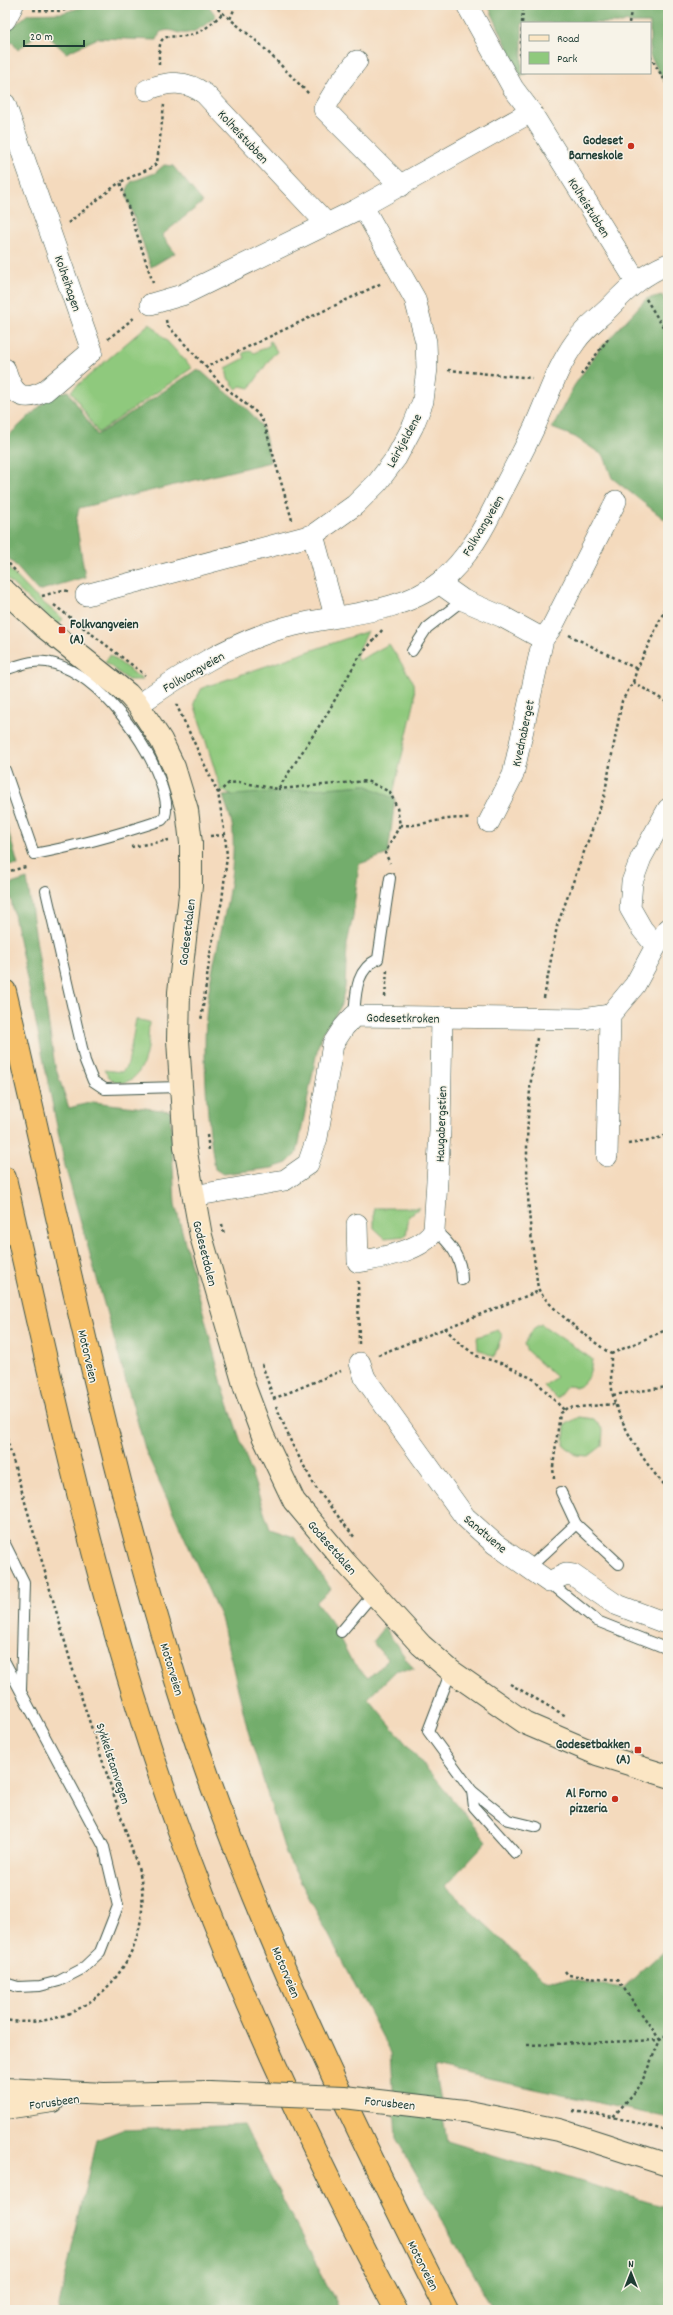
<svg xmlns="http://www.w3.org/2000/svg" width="673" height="2315" font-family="Dekko,sans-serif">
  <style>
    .green { fill: #8fc97d; stroke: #578358 }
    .forest { fill: #73ad6c; stroke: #497550 }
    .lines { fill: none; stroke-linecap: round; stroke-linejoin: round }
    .lane-casing { stroke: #3f5549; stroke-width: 12 }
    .street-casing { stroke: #3f5549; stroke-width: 22 }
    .secondary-casing { stroke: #3f5549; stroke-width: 24 }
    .highway-casing { stroke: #3f5549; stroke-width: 24 }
    .path { stroke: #3f5549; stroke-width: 2.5; stroke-dasharray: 3 3; stroke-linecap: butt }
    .lane { stroke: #fff; stroke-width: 10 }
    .street { stroke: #fff; stroke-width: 21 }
    .secondary { stroke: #fbe6c4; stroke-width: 22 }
    .highway { stroke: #f6c06b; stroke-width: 22 }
    .secondary-bridge-casing { stroke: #3f5549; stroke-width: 24; stroke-linecap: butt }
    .secondary-bridge { stroke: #fbe6c4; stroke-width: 22 }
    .poi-dot { fill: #c8321e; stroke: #f7f3e8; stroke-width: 1.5 }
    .labels { text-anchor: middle; stroke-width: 3; stroke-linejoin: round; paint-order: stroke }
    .street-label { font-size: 13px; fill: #1f3d34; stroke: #f7f3e8 }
    .poi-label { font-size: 13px; font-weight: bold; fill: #1f3d34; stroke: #f7f3e8; text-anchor: end }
  </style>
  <rect width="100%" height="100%" fill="#f7f3e8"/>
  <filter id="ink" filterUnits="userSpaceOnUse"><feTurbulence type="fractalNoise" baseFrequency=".025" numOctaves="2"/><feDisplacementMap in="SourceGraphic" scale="8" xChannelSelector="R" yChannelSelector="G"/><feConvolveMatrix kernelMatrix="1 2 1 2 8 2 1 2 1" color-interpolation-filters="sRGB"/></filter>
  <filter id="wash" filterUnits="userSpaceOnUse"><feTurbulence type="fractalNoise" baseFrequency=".012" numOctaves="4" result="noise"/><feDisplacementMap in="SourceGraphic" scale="16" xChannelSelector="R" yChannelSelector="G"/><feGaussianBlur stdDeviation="0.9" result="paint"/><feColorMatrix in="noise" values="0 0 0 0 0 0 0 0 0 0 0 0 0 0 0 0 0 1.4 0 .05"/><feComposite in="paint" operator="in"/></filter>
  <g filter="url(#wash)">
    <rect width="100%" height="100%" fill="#f4dabd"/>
    <g class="green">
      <polygon points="150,323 192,368 98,433 71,391"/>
      <polygon points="271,341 277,352 272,356 250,388 240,386 237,389 231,384 232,382 228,379 226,368 245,358 243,353 251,350 254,353 270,345 269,342"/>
      <polygon points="5,565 34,595 63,619 57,626 5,577"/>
      <polygon points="368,631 356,656 358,661 389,644 414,683 415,700 392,798 365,785 233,796 221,790 194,703 202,688"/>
      <polygon points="110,655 143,680 128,680 105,662"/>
      <path d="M 136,1019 L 149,1022 C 148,1041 148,1074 126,1082 C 115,1085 109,1078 104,1070 L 122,1072 L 128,1064 Z"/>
      <polygon points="374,1208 419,1208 409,1216 406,1236 385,1238 374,1228"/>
      <path d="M 541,1324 L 592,1359 C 591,1371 589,1379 579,1387 L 567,1386 L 557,1399 L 544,1386 L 556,1377 L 527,1351 L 524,1344 L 534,1328 Z"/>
      <polygon points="498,1330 502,1335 494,1357 478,1349 477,1337"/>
      <polygon points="579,1417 594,1419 603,1430 602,1446 589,1456 576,1455 564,1445 565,1425"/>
    </g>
    <g class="forest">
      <path d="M 90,5 L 208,5 L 216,16 C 206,24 195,35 181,33 C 171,32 172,28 160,32 L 157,40 L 98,38 L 66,53 L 42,30 L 18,50 L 12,42 L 5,48 L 5,33 L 28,14 L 62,13 Z"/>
      <polygon points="488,5 668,5 668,82 666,84 650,56 650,23 629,23 627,21 622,23 522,23 522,73 528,73 521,77"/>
      <polygon points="164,165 173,166 203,202 162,235 175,253 151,267 127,197 127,190 131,182 155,173"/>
      <polygon points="662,295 668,306 668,522 612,478 604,456 575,437 552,428 574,386 598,351 646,299"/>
      <path d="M 196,370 L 202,372 C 220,389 245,403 259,423 C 267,434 267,449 270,462 L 79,508 L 76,521 L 85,577 L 38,591 L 5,554 L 5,439 L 52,395 L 68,391 L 97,435 Z"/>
      <path d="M 365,785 L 395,799 L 388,854 L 359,864 L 353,916 L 347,944 L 345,987 L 340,1008 L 324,1031 L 318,1046 L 297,1153 L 287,1163 L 272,1168 L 223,1174 L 215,1169 C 207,1120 203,1067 206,1017 C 210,956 236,896 233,834 C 233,822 227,808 223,796 Z"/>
      <polygon points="5,819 18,865 5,866"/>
      <polygon points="27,879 55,1066 69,1108 93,1102 170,1111 175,1204 223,1388 270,1529 294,1537 331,1589 316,1602 331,1621 351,1660 368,1678 388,1660 372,1642 384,1627 414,1670 397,1670 368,1698 487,1841 445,1886 543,1979 572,1980 623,1988 668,1947 668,2118 434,2067 447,2141 668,2208 668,2310 493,2310 396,2138 391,2053 286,1854 248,1731 221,1618 146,1452 65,1166 8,885"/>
      <polygon points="244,2125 340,2310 58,2310 96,2140 122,2130"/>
    </g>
  </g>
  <g filter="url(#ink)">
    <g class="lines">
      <defs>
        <g id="lane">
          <polyline points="412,651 427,628 463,600"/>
          <path d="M 5,670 C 22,664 37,658 55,664 C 100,677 149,743 162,787 C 165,796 168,806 165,816 L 162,820 C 120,834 78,846 34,854 L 5,770"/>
          <polyline points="46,891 85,1061 93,1081 105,1089 180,1087"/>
          <path d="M 354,1016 C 356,994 355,970 378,959 L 390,878"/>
          <path d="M 434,1230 C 451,1243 462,1259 462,1280"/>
          <polyline points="561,1492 576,1524 619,1564"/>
          <polyline points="5,1544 24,1582 21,1690"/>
          <polyline points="530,1567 576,1524"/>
          <polyline points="549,1582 597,1621 668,1649"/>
          <polyline points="341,1632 374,1593"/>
          <polyline points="5,1662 104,1847 118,1906 100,1952 82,1969 59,1981 40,1986 18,1987 5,1983"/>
          <polyline points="451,1671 428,1731 472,1791 508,1820 537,1827"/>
          <polyline points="472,1791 474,1807 515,1853"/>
        </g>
        <g id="street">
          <polyline points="467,5 513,88 531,112 636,281"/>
          <polyline points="5,20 13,5"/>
          <polyline points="357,61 339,84 324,109 401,186"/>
          <path d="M 147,90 C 168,81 186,80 205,94 L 327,224"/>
          <path d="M 5,104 L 92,351 L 45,391 C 20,404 12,392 5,369"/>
          <polyline points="151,304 182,295 356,210 531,112"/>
          <polyline points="313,535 335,616"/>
          <polyline points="439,583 463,600 503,617 543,639"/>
          <polyline points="86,595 313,535 355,505 378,482 396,458 413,426 423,401 427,368 426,342 415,299 363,207"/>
          <path d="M 138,705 C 182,674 231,643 283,628 C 332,614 400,615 440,582 C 468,559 485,527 500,495 C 512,472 524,450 535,426 C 548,397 557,367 576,341 C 585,328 599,318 610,307 C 629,287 643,275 668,264"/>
          <polyline points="489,822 513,775 543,639 552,627 616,501"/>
          <polyline points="656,946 668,929"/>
          <polyline points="607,1156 610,1015 635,985 656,946 642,929 630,908 632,882 641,858 668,809"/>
          <polyline points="193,1196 285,1180 308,1164 317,1138 333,1044 344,1027 354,1016 583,1019 610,1015"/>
          <path d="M 357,1224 L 358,1262 C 380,1258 424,1251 434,1230 L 440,1131 L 442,1017"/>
          <polyline points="360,1363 365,1378 465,1517 495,1544 549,1582 566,1574 573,1575 615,1604 668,1624"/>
        </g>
        <g id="secondary">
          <polyline points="5,591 44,627 128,694 138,705 161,740 174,767 187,810 191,843 191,886 179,992 178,1040 185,1147 201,1236 245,1388 263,1436 294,1501 345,1562 421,1645 451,1671 527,1724 597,1754 668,1776"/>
          <polyline points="5,2089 104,2094 209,2092"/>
          <polyline points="5,2108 53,2101"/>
          <polyline points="464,2111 559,2130 668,2165"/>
        </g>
        <g id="highway">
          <path d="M 5,991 C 62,1230 109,1471 184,1706 C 252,1915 348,2114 447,2310"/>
          <path d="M 5,1178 C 52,1388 98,1600 169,1803 C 231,1978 309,2146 396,2310"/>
        </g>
      </defs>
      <use href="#lane" class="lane-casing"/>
      <use href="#street" class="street-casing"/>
      <use href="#secondary" class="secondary-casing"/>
      <use href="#highway" class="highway-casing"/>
      <g class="path">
        <polyline points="213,5 230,19"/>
        <polyline points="236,5 230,19 260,44 309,94"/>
        <polyline points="33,10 61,11 82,5"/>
        <polyline points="522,23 523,10 526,5"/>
        <polyline points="629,23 632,5"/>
        <polyline points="520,56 522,28"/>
        <polyline points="650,56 668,86"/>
        <path d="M 159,65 C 158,24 167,42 194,34 C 206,30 214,21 223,13"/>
        <polyline points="68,223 120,182"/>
        <polyline points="153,283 120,182 151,168 157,163 164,105"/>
        <polyline points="646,299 668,335"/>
        <polyline points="166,320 167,325 206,367"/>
        <polyline points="108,339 135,317"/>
        <polyline points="448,370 532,378"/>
        <polyline points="581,375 608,339"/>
        <polyline points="292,520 264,423 257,413 221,384 206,367 382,283"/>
        <polyline points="5,559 17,573"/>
        <polyline points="42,596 63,590 68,591"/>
        <polyline points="54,605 145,675"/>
        <polyline points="569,635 637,669"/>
        <polyline points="633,682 668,703"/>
        <polyline points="176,704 218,793 225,835 227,856 222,901 211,948 201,1021"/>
        <polyline points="278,789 367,781 390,792 397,808 400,825 385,853 390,863"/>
        <polyline points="218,793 229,783 239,782 278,789 327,714 357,660 383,629"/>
        <path d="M 400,825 C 424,827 445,815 470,819"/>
        <polyline points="210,836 225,835"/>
        <polyline points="131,847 169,840"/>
        <polyline points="5,872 26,867"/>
        <polyline points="385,997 387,970"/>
        <polyline points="544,998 557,926 604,797 622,701 633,682 637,669 668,603"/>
        <path d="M 537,1038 C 524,1112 524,1191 535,1265 C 537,1272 536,1286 540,1292 C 553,1311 591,1340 611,1354 C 611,1369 610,1388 615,1403 C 623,1428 648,1470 668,1488"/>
        <polyline points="207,1135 209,1150"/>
        <polyline points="628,1144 649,1141 668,1135"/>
        <polyline points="222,1224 224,1235"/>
        <polyline points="358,1281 359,1344"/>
        <polyline points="445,1328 459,1343 477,1356 504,1364 535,1380 564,1410"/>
        <polyline points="611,1354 668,1329"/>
        <polyline points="378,1355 539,1291"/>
        <polyline points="262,1364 272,1394"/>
        <polyline points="613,1395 667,1387"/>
        <polyline points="273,1399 341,1371"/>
        <polyline points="276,1406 292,1444 316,1488 355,1538"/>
        <path d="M 5,1432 L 77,1684 L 140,1874 C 156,1956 91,2035 5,2020"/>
        <polyline points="554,1479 553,1467 560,1413 567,1408 615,1404"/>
        <polyline points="510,1684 566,1716"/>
        <polyline points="565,1971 568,1975 618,1980 660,2040 640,2086 613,2117"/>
        <polyline points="527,2045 660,2040 668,2034"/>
        <polyline points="573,2111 613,2117 668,2131"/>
      </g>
      <use href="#lane" class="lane"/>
      <use href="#street" class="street"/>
      <use href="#secondary" class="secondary"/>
      <use href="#highway" class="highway"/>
      <defs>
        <polyline id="secondary-bridge" points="209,2092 344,2097 464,2111"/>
      </defs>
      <use href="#secondary-bridge" class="secondary-bridge-casing"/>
      <use href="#secondary-bridge" class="secondary-bridge"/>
    </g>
  </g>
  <g class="poi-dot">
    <circle cx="631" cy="146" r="4"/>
    <rect x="58" y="626" width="8" height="8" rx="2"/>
    <rect x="634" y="1746" width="8" height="8" rx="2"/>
    <circle cx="615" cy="1799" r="4"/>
  </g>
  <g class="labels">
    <g class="street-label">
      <text transform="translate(244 136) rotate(47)" y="5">Kolheistubben</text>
      <text transform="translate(590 207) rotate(58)" y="5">Kolheistubben</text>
      <text transform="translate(69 283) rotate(71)" y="5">Kolheihagen</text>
      <text transform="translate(403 440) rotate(-61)" y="5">Leirkjeldene</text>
      <text transform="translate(482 525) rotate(-59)" y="5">Folkvangveien</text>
      <text transform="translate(193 671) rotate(-30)" y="5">Folkvangveien</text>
      <text transform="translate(522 733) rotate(-78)" y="5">Kvednaberget</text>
      <text transform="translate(186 932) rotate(-83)" y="5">Godesetdalen</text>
      <text transform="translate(403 1017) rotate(1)" y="5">Godesetkroken</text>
      <text transform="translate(440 1124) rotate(-88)" y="5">Haugabergstien</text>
      <text transform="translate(206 1253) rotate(76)" y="5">Godesetdalen</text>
      <text transform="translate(89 1356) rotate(77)" y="5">Motorveien</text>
      <text transform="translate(486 1533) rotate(40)" y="5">Sandtuene</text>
      <text transform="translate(333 1547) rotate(49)" y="5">Godesetdalen</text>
      <text transform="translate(173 1669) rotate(73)" y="5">Motorveien</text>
      <text transform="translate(114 1763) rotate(72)" y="5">Sykkelstamvegen</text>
      <text transform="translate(287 1972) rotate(67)" y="5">Motorveien</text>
      <text transform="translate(54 2101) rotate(-8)" y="5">Forusbeen</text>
      <text transform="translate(390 2102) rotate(6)" y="5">Forusbeen</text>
      <text transform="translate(424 2265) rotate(63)" y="5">Motorveien</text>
    </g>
    <g class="poi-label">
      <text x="623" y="144">Godeset<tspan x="623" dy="15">Barneskole</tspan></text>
      <text x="70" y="628" text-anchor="start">Folkvangveien<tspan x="70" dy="15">(A)</tspan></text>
      <text x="630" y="1748">Godesetbakken<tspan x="630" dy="15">(A)</tspan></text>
      <text x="607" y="1797">Al Forno<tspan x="607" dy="15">pizzeria</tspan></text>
    </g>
  </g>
  <rect width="673" height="2315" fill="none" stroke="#f7f3e8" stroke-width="20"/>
  <rect x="521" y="22" width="130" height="52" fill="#f7f3e8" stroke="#a1aaa0"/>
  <rect x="529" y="35" width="20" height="6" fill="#fbe6c4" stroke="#a1aaa0"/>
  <text x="557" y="42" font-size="12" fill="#1f3d34">Road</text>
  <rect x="529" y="52" width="20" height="12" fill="#8fc97d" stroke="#a1aaa0"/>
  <text x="557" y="62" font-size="12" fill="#1f3d34">Park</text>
  <g transform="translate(631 2273)" stroke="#f7f3e8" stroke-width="3" paint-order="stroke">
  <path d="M0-3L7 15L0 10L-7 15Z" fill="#1f3d34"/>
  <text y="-6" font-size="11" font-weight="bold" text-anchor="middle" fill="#1f3d34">N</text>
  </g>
  <path d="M24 40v6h60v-6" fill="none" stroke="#1f3d34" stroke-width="2"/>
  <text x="30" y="40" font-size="12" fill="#1f3d34" stroke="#f7f3e8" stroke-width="3" paint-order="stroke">20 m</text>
</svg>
